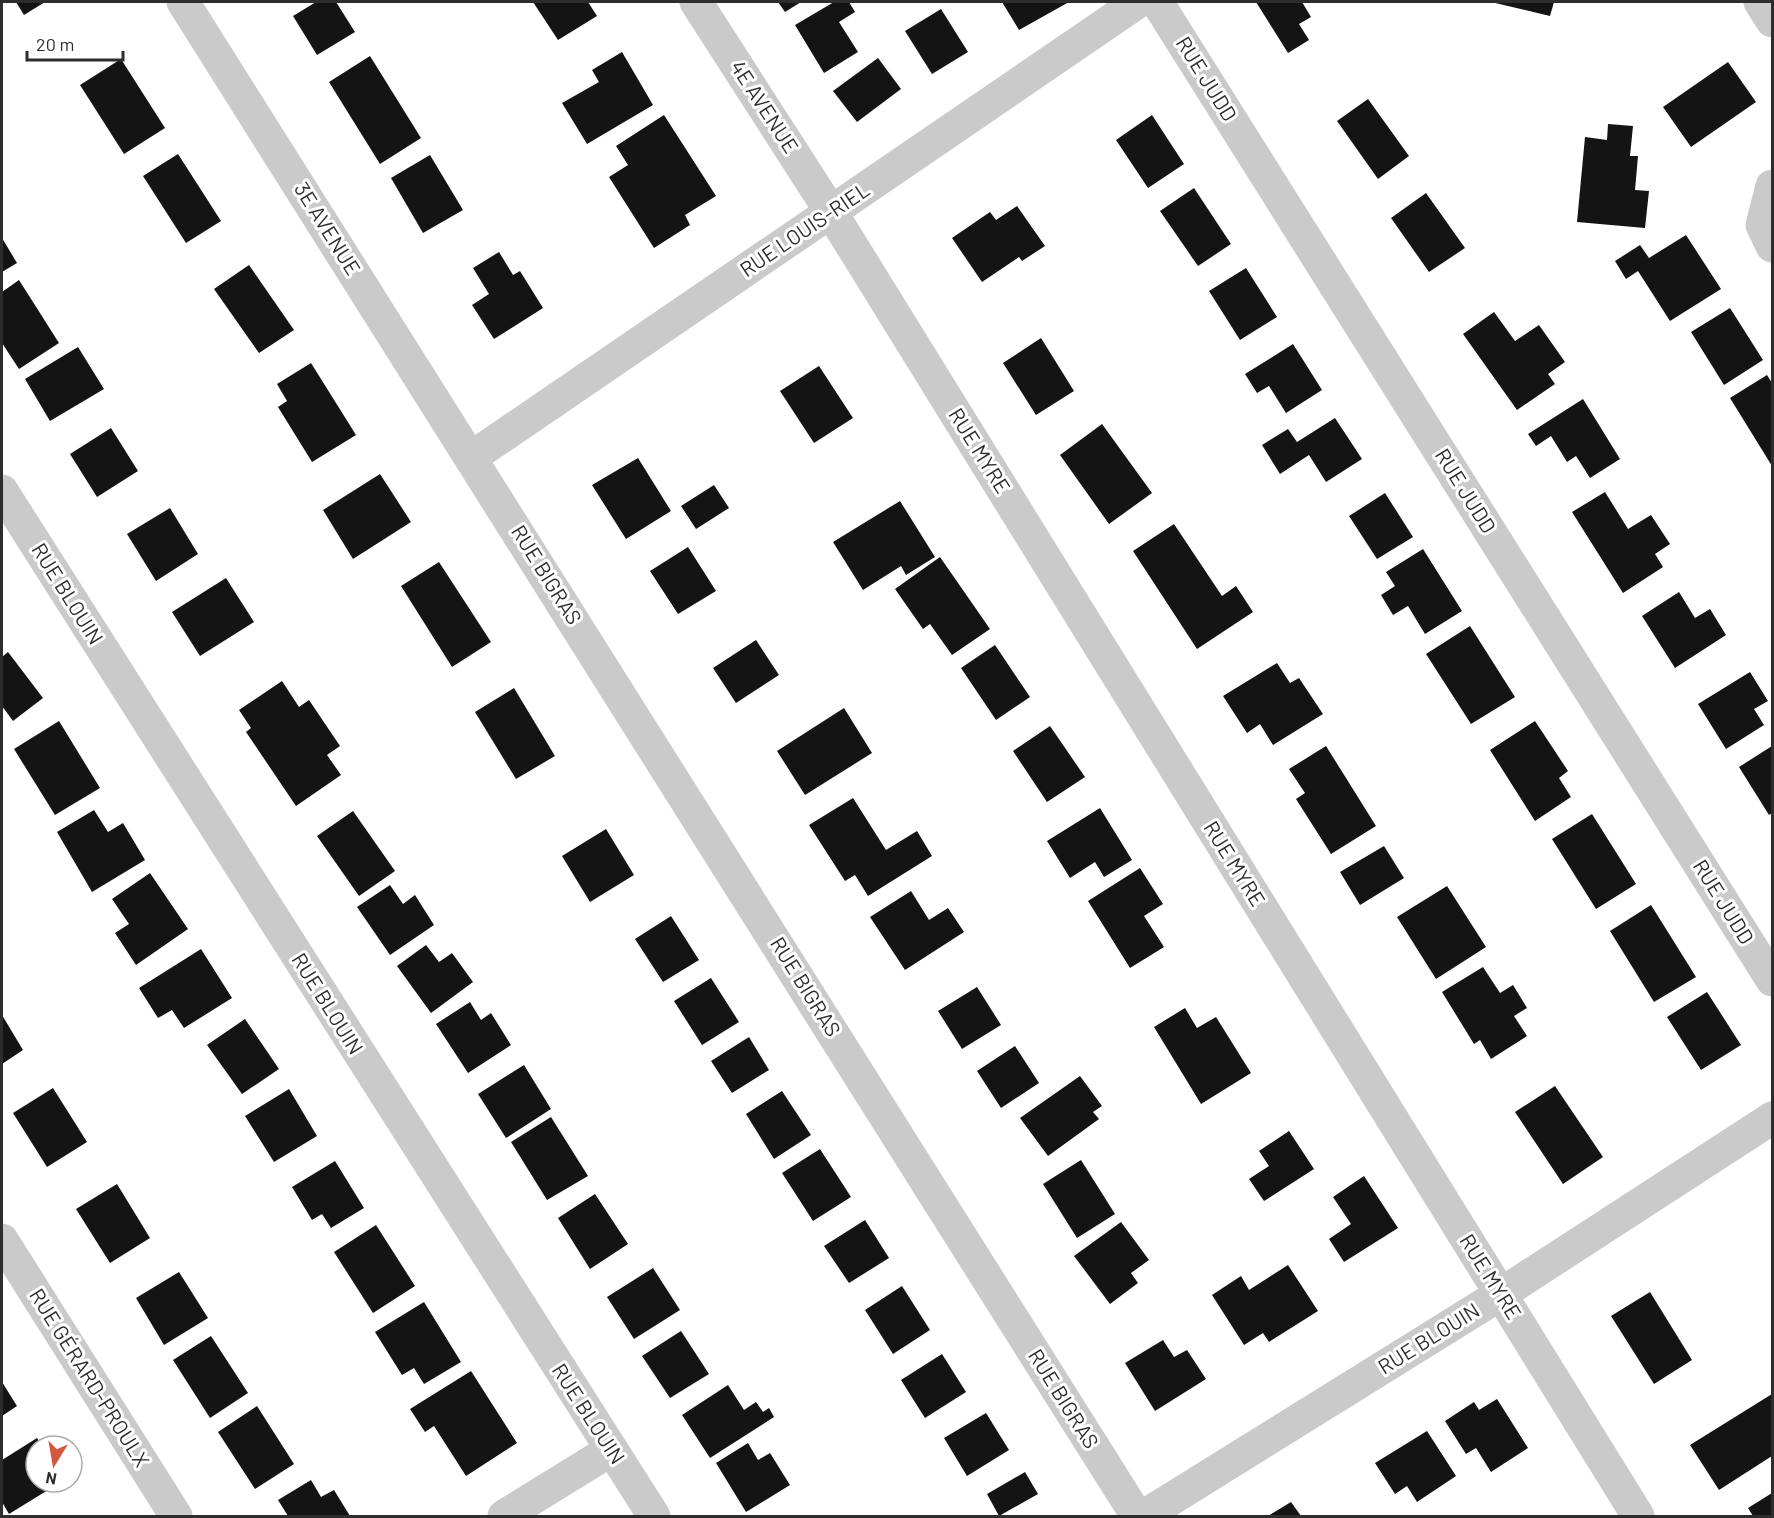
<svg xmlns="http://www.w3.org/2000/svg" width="1774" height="1518" font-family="Barlow,sans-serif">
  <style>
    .building { fill: #141414 }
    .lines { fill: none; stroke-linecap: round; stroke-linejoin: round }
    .street { stroke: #cacaca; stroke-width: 33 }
    .labels { text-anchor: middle; stroke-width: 6; stroke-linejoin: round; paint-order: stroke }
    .street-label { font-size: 21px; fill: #2d2d2d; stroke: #fff }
  </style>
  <rect width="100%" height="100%" fill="#fff"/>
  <g class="building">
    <polygon points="16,2 45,2 24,15"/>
    <polygon points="316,2 336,2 355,32 317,55 293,16"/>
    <polygon points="533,2 588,2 597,16 558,40"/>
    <polygon points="778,2 801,2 785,12"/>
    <polygon points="834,2 849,2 855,12 839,22 858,52 824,73 795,25"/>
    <polygon points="1002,2 1069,2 1019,30"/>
    <polygon points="1256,2 1302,2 1311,17 1299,24 1309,40 1288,53"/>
    <polygon points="1491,2 1554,2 1550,16"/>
    <polygon points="941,9 968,52 932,74 905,31"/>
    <polygon points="622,52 653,105 587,144 562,103 599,82 592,70"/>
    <polygon points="370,56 421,138 380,164 329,82"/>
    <polygon points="878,58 901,89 857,122 833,91"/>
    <polygon points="121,59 165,128 124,154 80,85"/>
    <polygon points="1728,62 1756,102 1691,147 1663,107"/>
    <polygon points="1368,99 1409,156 1378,179 1337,121"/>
    <polygon points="664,115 716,196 685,215 690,225 654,248 609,177 628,165 616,146"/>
    <polygon points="1152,115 1184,164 1148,188 1116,140"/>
    <polygon points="1608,124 1633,126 1630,156 1638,156 1635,190 1649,191 1645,228 1577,222 1585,137 1607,140"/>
    <polygon points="178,154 221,221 186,243 143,176"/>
    <polygon points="430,155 463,210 423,233 391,178"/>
    <polygon points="1194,188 1231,244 1198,266 1160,211"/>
    <polygon points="1426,193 1465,248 1429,272 1391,218"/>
    <polygon points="1017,206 1045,246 1022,261 1019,257 982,282 952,238 990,212 996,220"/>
    <polygon points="1686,235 1721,289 1670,321 1638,271 1626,279 1615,261 1640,245 1649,258"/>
    <polygon points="2,238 17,263 2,272"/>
    <polygon points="499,252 513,275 520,271 543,308 494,339 472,305 489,294 473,268"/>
    <polygon points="249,265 294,330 259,353 214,289"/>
    <polygon points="1246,268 1277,317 1240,340 1209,291"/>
    <polygon points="19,280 59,343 19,369 2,343 2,292"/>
    <polygon points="1730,308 1763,360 1724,385 1691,332"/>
    <polygon points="1494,312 1515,341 1539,325 1565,362 1548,374 1555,384 1517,410 1463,334"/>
    <polygon points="1041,338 1074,391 1036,415 1003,363"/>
    <polygon points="1293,344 1322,390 1286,413 1269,386 1257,393 1245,374"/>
    <polygon points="78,347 104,389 50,421 25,379"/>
    <polygon points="311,363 356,435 312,462 278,407 287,401 277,384"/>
    <polygon points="819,366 853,418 814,443 780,391"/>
    <polygon points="1767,375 1772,383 1772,466 1730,398"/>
    <polygon points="1583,399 1620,459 1590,478 1576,456 1567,462 1551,436 1536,446 1528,434"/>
    <polygon points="1335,418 1362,459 1326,482 1309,455 1280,474 1262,445 1288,429 1297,442"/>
    <polygon points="1102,424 1152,493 1109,524 1060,455"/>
    <polygon points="111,428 138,471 97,497 70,454"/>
    <polygon points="638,458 671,511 626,539 592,485"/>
    <polygon points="380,474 411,522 353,559 323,510"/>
    <polygon points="714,485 729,508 696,529 681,506"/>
    <polygon points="1605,492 1628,529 1651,515 1670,544 1655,554 1663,567 1623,593 1572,512"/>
    <polygon points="1385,493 1413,537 1377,559 1349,516"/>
    <polygon points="900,501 935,557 906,575 901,566 863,590 833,542"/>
    <polygon points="170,508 198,554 156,581 127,534"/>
    <polygon points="1174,524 1222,596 1236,586 1253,612 1197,649 1133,551"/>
    <polygon points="688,547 716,591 678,614 650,571"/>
    <polygon points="1423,549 1462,611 1425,634 1408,606 1393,615 1381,595 1395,586 1386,572"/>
    <polygon points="940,557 990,629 952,655 930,624 923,629 895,589"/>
    <polygon points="439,562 491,642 452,667 401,586"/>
    <polygon points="226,578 254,622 200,656 172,612"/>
    <polygon points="1679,592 1695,618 1710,609 1726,635 1675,668 1642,616"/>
    <polygon points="1470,626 1515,697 1471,724 1426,654"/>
    <polygon points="756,640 779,675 736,703 713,668"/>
    <polygon points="995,645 1030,697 996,720 961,668"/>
    <polygon points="8,652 43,698 13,721 2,706 2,657"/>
    <polygon points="1277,663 1290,683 1299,678 1323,714 1273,745 1260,724 1247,733 1223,696"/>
    <polygon points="1750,672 1768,701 1754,709 1764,725 1726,749 1698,704"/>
    <polygon points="282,681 299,707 309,700 340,746 327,755 341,775 296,806 246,732 251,728 239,710"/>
    <polygon points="514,688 555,756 516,779 475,712"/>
    <polygon points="844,708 872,753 805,795 777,751"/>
    <polygon points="59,721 100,788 55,815 14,749"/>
    <polygon points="1535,721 1568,771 1559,778 1571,797 1535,821 1490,750"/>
    <polygon points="1050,726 1085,777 1047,802 1013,751"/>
    <polygon points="1326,746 1376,826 1331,854 1296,799 1305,793 1289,769"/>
    <polygon points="1772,746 1772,813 1769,815 1739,767"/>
    <polygon points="853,798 886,850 917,831 932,856 868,896 855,875 845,881 809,825"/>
    <polygon points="1100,808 1132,860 1104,877 1095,862 1070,878 1047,841"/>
    <polygon points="94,810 108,832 123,823 145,860 92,892 57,832"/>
    <polygon points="353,811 395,871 359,896 317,836"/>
    <polygon points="1592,814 1636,884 1596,909 1552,839"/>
    <polygon points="606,829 634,875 590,902 562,856"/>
    <polygon points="1384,846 1404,878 1360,905 1340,872"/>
    <polygon points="1140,868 1163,904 1144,916 1164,947 1130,968 1088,901"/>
    <polygon points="150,873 188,929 136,965 115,933 129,924 112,899"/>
    <polygon points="390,885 403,904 415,895 434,925 390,955 357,907"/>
    <polygon points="1447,886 1486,947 1436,979 1397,917"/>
    <polygon points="911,891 929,920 948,908 964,932 905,970 870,917"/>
    <polygon points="1651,905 1696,977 1654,1002 1610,931"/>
    <polygon points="671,916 699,960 663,982 635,939"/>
    <polygon points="426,945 439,962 452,953 473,982 431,1013 397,966"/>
    <polygon points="201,949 232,998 184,1028 172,1010 158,1018 139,988"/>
    <polygon points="1483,967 1500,993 1513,985 1527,1008 1514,1016 1527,1036 1491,1059 1480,1040 1474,1044 1442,992"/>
    <polygon points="711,978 739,1022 702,1045 674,1001"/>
    <polygon points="977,987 1001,1025 962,1049 938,1011"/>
    <polygon points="1707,992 1741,1045 1701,1070 1667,1017"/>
    <polygon points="470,1002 481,1020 491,1013 511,1045 468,1073 436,1024"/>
    <polygon points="1185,1008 1197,1028 1216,1017 1251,1073 1201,1104 1154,1027"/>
    <polygon points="2,1015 23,1050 2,1064"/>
    <polygon points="245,1019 279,1069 242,1094 207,1045"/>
    <polygon points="749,1037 769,1070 732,1093 711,1061"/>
    <polygon points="1015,1046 1039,1083 1001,1108 977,1071"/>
    <polygon points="524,1065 551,1109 506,1138 478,1094"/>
    <polygon points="1080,1076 1102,1106 1093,1112 1099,1119 1048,1156 1020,1118"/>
    <polygon points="1555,1086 1603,1157 1563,1184 1515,1112"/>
    <polygon points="53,1088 87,1142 47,1167 13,1113"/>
    <polygon points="289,1089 317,1136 274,1162 245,1116"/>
    <polygon points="782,1091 811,1135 774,1159 746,1114"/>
    <polygon points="551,1117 588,1176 547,1200 511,1142"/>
    <polygon points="1289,1131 1314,1169 1264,1201 1249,1179 1269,1166 1259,1151"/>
    <polygon points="820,1149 851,1197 813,1221 782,1173"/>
    <polygon points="1081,1160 1115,1214 1077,1238 1043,1184"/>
    <polygon points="335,1161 364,1208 331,1228 322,1214 312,1220 292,1187"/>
    <polygon points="1364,1176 1398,1228 1344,1262 1329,1239 1351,1224 1333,1197"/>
    <polygon points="117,1184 150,1238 110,1263 76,1209"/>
    <polygon points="595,1194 628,1244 590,1269 558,1218"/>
    <polygon points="865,1220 889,1258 849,1283 824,1246"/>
    <polygon points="1121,1222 1149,1260 1131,1273 1138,1283 1110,1304 1074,1256"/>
    <polygon points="376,1225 415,1286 373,1313 334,1252"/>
    <polygon points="1288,1265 1318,1311 1269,1342 1263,1333 1244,1345 1212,1295 1241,1276 1249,1290"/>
    <polygon points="653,1268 680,1310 634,1339 607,1297"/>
    <polygon points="179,1272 208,1318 164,1345 136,1298"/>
    <polygon points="902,1286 930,1330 893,1354 865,1310"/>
    <polygon points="1650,1292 1692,1360 1654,1384 1611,1316"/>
    <polygon points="424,1302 461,1362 424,1384 414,1368 402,1375 375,1332"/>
    <polygon points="681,1331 709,1374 670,1398 642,1356"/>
    <polygon points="211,1336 248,1393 210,1418 173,1360"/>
    <polygon points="1163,1340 1174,1357 1187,1350 1206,1379 1155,1411 1125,1363"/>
    <polygon points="942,1354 966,1392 925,1418 901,1380"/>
    <polygon points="471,1371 517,1443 466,1476 434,1426 425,1432 410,1409"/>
    <polygon points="2,1382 17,1406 2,1416"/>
    <polygon points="728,1385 744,1410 756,1402 763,1412 769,1408 774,1417 710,1458 682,1415"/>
    <polygon points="1772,1394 1772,1456 1719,1490 1690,1445"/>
    <polygon points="1497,1399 1528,1448 1491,1472 1476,1448 1466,1454 1445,1421 1474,1402 1479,1410"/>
    <polygon points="257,1406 294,1464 255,1489 218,1432"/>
    <polygon points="986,1413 1009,1450 967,1476 944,1438"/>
    <polygon points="1427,1431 1456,1476 1417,1502 1407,1486 1395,1494 1375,1463"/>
    <polygon points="37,1438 42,1446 36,1446 36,1482 61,1482 9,1514 2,1502 2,1460"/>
    <polygon points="748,1443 758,1460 770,1453 790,1485 746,1512 716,1463"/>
    <polygon points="1025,1472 1038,1494 999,1516 987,1494"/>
    <polygon points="311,1480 321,1497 334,1490 350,1516 288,1516 278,1500"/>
    <polygon points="1772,1493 1772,1516 1753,1516 1748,1508"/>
    <polygon points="1291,1502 1301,1516 1268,1516"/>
  </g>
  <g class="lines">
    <g class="street">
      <polyline points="183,2 1137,1516"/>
      <polyline points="696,2 831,212 1638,1516"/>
      <polyline points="1157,2 1772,980"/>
      <polyline points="1760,2 1772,21"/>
      <polyline points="1772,186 1762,225 1772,246"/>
      <polyline points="472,457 1138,2"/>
      <polyline points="2,491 654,1516"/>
      <polyline points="2,1240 176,1516"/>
      <polyline points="504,1516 611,1450"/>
      <polyline points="1144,1516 1501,1294 1772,1118"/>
    </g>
  </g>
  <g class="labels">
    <g class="street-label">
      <text transform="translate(1206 79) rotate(58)" y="7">RUE JUDD</text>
      <text transform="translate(764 107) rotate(57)" y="7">4E AVENUE</text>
      <text transform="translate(327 229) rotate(58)" y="7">3E AVENUE</text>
      <text transform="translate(805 230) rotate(-34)" y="7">RUE LOUIS-RIEL</text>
      <text transform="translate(979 451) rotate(58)" y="7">RUE MYRE</text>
      <text transform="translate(1465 491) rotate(58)" y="7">RUE JUDD</text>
      <text transform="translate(546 575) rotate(58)" y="7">RUE BIGRAS</text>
      <text transform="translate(67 594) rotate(58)" y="7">RUE BLOUIN</text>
      <text transform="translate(1234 864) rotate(58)" y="7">RUE MYRE</text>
      <text transform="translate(1723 902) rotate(58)" y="7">RUE JUDD</text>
      <text transform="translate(805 987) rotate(58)" y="7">RUE BIGRAS</text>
      <text transform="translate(327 1004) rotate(58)" y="7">RUE BLOUIN</text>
      <text transform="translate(1490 1277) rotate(58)" y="7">RUE MYRE</text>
      <text transform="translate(1429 1339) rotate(-32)" y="7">RUE BLOUIN</text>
      <text transform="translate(89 1378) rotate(58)" y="7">RUE GÉRARD-PROULX</text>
      <text transform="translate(1063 1399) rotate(58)" y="7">RUE BIGRAS</text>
      <text transform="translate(588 1414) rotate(57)" y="7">RUE BLOUIN</text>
    </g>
  </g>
  <rect width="1774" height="1518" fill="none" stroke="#2d2d2d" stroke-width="6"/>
  <g transform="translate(54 1464) rotate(191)"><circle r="28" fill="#ffffff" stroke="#ababab" stroke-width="1.5"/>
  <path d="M0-4.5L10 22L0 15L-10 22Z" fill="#d4583f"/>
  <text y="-9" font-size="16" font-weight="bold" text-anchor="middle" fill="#2d2d2d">N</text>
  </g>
  <path d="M27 51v9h96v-9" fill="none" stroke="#2d2d2d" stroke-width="3"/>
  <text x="36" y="51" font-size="18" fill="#2d2d2d" stroke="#ffffff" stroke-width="4.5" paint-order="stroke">20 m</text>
</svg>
